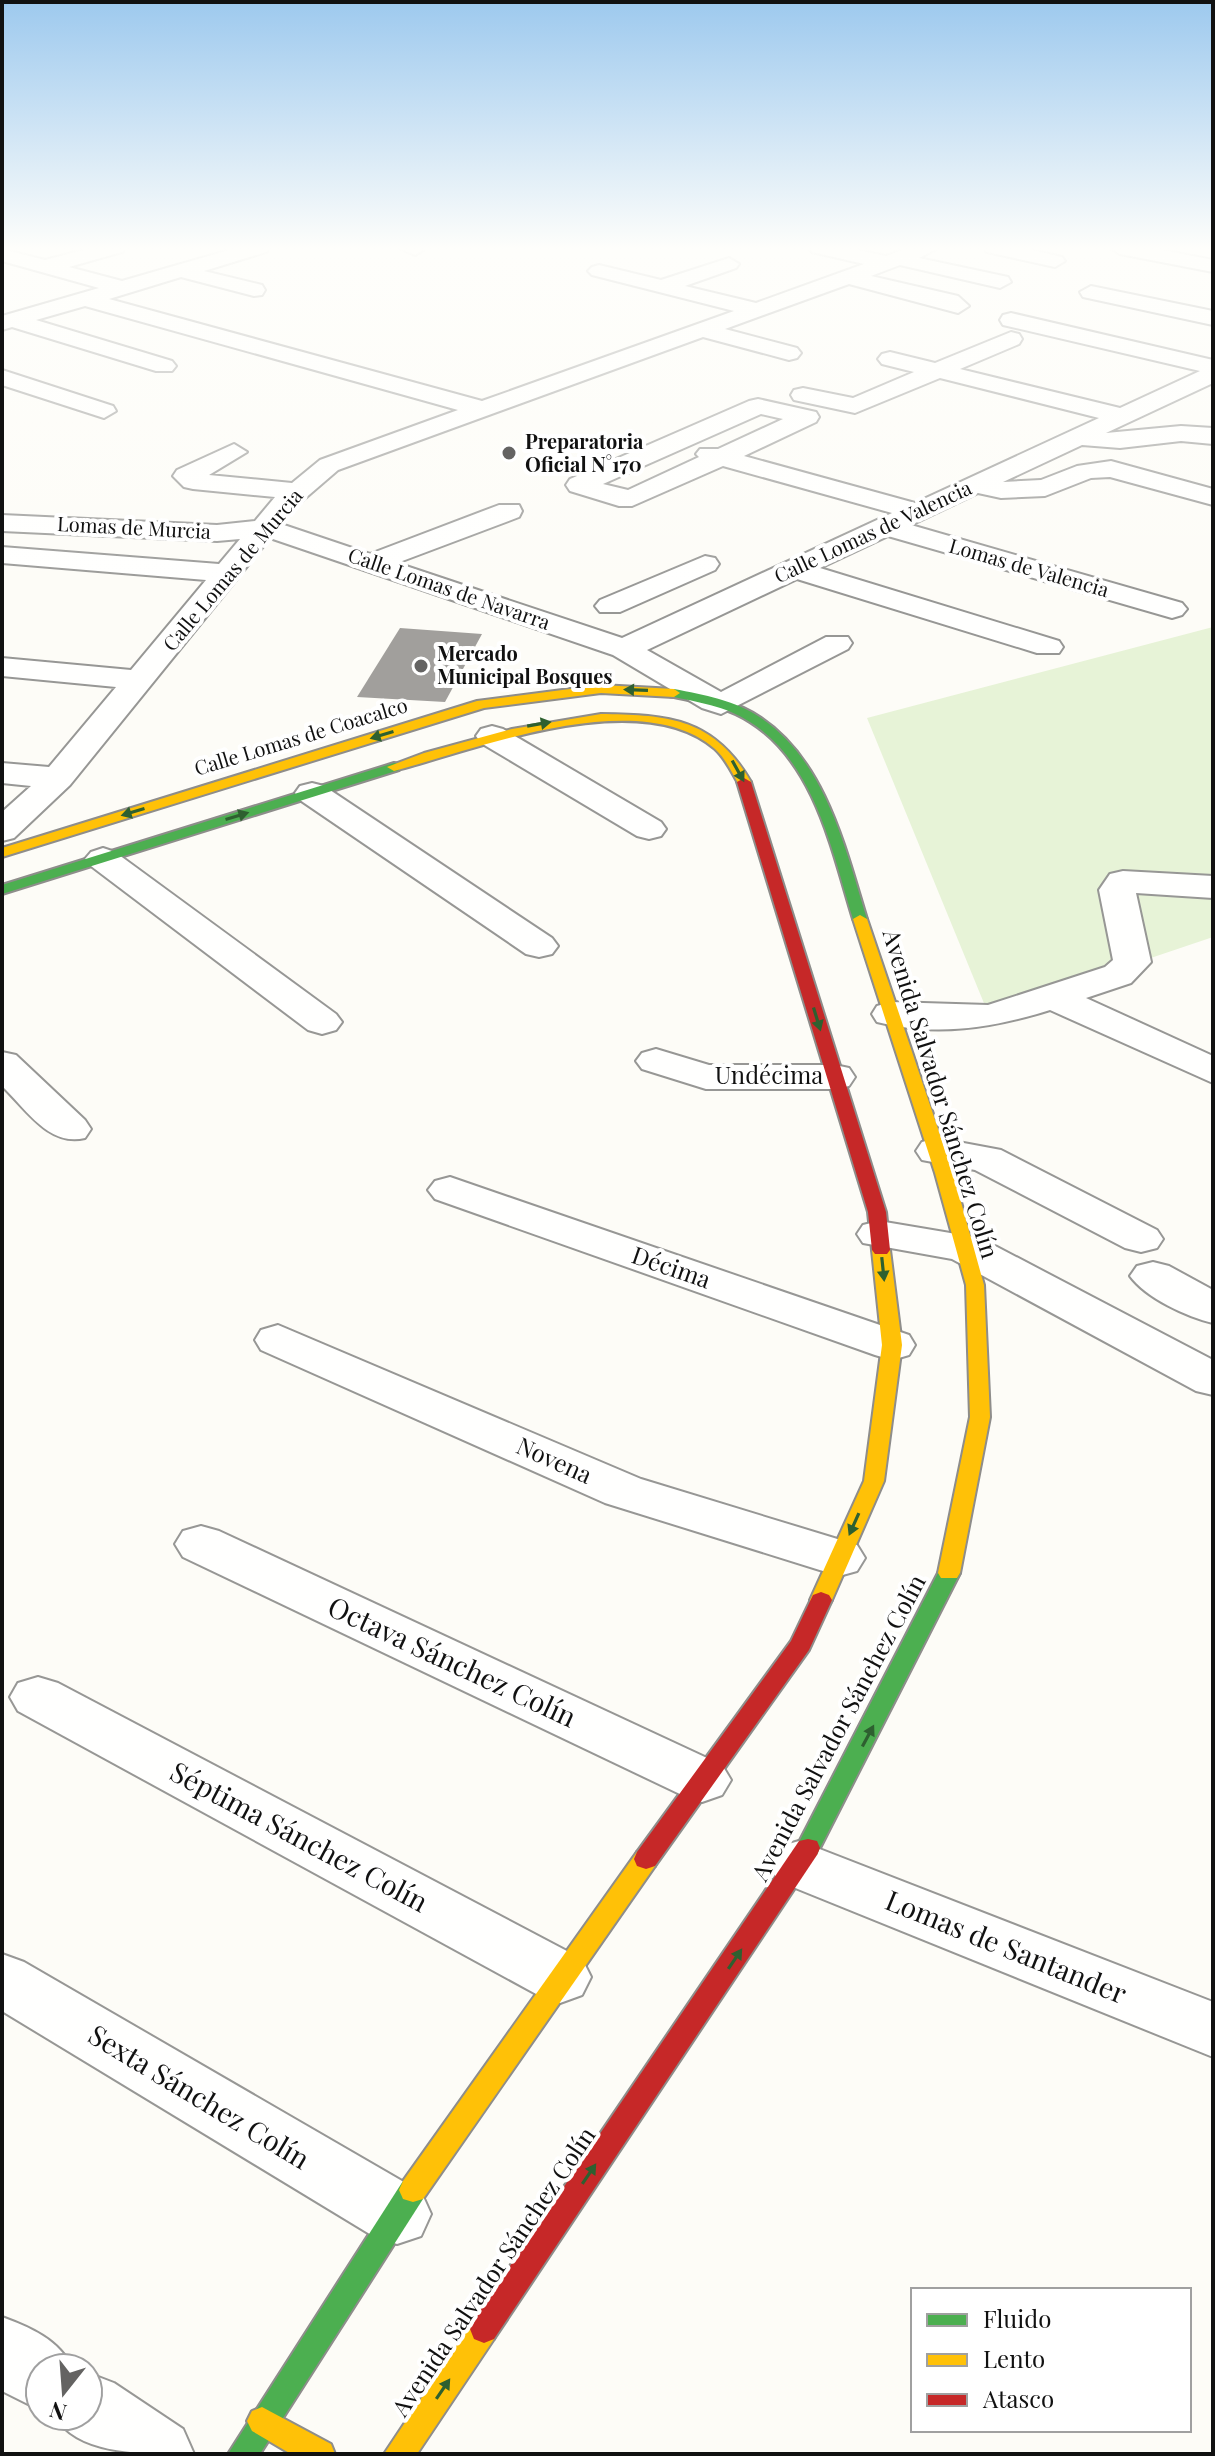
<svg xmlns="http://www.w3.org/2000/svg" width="1215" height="2456" font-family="'Playfair Display',serif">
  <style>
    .green { fill: #e7f3d7 }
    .building { fill: #a19f9c }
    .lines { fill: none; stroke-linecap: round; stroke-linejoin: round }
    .street-casing { stroke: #979795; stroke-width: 4 }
    .fast-casing { stroke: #8e8d8b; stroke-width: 4 }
    .slow-casing { stroke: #8e8d8b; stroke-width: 4 }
    .jam-casing { stroke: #8e8d8b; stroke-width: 4 }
    .street { fill: #fffffe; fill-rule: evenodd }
    .fast { fill: #4caf50; fill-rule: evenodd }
    .slow { fill: #ffc107; fill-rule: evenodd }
    .jam { fill: #c62828; fill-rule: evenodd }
    .oneway { fill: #2e6030 }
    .poi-dot { fill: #646362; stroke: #fff; stroke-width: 3 }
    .labels { text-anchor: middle; stroke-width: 8; stroke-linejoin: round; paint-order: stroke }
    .far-poi-label { font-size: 20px; font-weight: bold; fill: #111; stroke: #fff; text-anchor: start }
    .far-street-label { font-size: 20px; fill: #111; stroke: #fff }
    .street-label { font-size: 24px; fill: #111; stroke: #fff }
    .near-street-label { font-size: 28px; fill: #111; stroke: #fff }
  </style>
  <rect width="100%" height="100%" fill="#fdfcf7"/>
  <polygon class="green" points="1213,627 1213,937 988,1013 867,718"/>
  <polygon class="building" points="400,628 482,634 445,702 357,697"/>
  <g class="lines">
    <defs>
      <g id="street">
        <path d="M 91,248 L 125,248 L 122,252 L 69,267 L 122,281 L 236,248 L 269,248 L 266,252 L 204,271 L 262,285 L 265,290 L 262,295 L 254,296 L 181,277 L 109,299 L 482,401 L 734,311 L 592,275 L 588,271 L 592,267 L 599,265 L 661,280 L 729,258 L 739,264 L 736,268 L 685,286 L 756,303 L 864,264 L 812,252 L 809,248 L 848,248 L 886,256 L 908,248 L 938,248 L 919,258 L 1008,277 L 1011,282 L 1000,288 L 900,265 L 871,276 L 958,296 L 969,306 L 958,313 L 849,284 L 725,329 L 797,348 L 801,353 L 797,358 L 789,360 L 703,337 L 338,470 L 295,507 L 281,524 L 370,554 L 499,505 L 519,505 L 522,511 L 519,517 L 397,563 L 622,638 L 892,513 L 723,466 L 632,506 L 619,506 L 570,491 L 566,485 L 570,479 L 749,401 L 758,399 L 816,412 L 819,417 L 816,422 L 744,456 L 915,503 L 1099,418 L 940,378 L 855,413 L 794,400 L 791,395 L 794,390 L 803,388 L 853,398 L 914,372 L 882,364 L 878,359 L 882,354 L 890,352 L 935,363 L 1011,332 L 1019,334 L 1022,339 L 1019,344 L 960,369 L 1120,408 L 1200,371 L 1003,325 L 1000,320 L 1003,315 L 1011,313 L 1213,360 L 1213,383 L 1106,433 L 1181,426 L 1213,428 L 1213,444 L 1181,441 L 1120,448 L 1082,445 L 1003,482 L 1041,480 L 1077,466 L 1111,461 L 1213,489 L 1213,505 L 1110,477 L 1091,478 L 1045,496 L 1001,498 L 978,493 L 911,525 L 1182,603 L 1187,609 L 1182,615 L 1172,618 L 888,536 L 820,568 L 1059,641 L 1063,647 L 1059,653 L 1037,653 L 797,579 L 647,650 L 721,692 L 826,637 L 848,637 L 852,643 L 848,649 L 721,714 L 702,708 L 613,655 L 270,538 L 70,785 L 14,838 L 2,841 L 2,812 L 31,786 L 2,783 L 2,763 L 49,767 L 116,687 L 2,676 L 2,658 L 131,670 L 206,580 L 2,563 L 2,547 L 219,564 L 240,539 L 217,541 L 2,531 L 2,515 L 217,525 L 255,521 L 275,497 L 193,489 L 184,487 L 173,476 L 177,470 L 234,444 L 247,452 L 209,475 L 292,483 L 320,460 L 458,410 L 85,306 L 36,320 L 172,361 L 176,366 L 172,371 L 156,371 L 12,327 L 2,330 L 2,316 L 99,288 L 2,261 L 2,249 L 45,260 ZM 761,414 L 783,419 L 718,449 L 700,449 L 696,454 L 699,457 L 628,490 L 603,484 Z"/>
        <polygon points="399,248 425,248 425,249 415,255"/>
        <polygon points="984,248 1023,248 1062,257 1065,261 1055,267 987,252"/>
        <polygon points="1110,248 1152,248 1213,260 1213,272 1120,254"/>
        <polygon points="1091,286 1213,311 1213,325 1083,297 1080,292"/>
        <polygon points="2,370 113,406 116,411 104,418 2,385"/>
        <polygon points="705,556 715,558 719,564 715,570 620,612 600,612 595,606 600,600"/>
        <polygon points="492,726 503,729 661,822 666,829 661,836 649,839 637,836 481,743 476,736 481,729"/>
        <polygon points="312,783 324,786 552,938 558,946 552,954 539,957 526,954 300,800 295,793 300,786"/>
        <polygon points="103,848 115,852 336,1014 342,1022 336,1030 322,1034 308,1030 91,866 85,859 91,852"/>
        <path d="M 1123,871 L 1213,876 L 1213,898 L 1136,893 L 1151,962 L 1131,983 L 1086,998 L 1213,1056 L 1213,1083 L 1050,1010 C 993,1028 936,1037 877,1022 L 872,1014 L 877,1006 L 891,1002 L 988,1005 L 1105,967 L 1113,960 L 1099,890 L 1110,874 Z"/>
        <polygon points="656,1049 709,1065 835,1065 849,1068 855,1077 849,1086 835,1089 706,1089 642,1069 636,1061 642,1053"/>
        <path d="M 2,1052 L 16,1055 L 85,1120 L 91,1129 L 85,1138 C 49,1147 26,1109 2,1086 Z"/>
        <polygon points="937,1138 1001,1150 1157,1230 1163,1239 1157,1248 1141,1252 1125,1248 975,1170 922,1160 916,1151 922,1142"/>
        <polygon points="450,1177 909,1335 915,1345 909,1355 892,1360 875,1355 435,1199 428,1190 435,1181"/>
        <polygon points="879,1221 980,1238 1213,1360 1213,1395 1196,1391 952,1259 863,1243 857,1234 863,1225"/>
        <path d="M 1153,1262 L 1169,1266 L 1213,1290 L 1213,1323 C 1187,1317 1146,1298 1130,1276 L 1137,1266 Z"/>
        <polygon points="278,1325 641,1479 857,1545 865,1558 857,1571 839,1576 605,1503 261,1350 255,1340 261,1330"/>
        <polygon points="201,1526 219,1531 722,1765 731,1780 722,1795 702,1802 682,1795 183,1557 175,1544 183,1531"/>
        <polygon points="38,1677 58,1683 582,1959 591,1977 582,1995 560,2003 538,1995 18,1711 10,1697 18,1683"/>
        <polygon points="799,1841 1213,2002 1213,2057 778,1881 769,1864 778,1847"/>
        <polygon points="2,1954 24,1962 421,2192 431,2214 421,2236 397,2244 373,2236 2,2011"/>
        <path d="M 2,2317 C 29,2327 60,2340 72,2368 L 40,2368 L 40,2410 L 2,2391 Z"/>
        <path d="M 88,2373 L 114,2383 L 183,2429 L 194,2454 C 146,2454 78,2456 55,2416 L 88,2416 Z"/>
      </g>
      <g id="fast">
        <path d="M 674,689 C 704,695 735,700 761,718 C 826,762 845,848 867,919 L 865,922 L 855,922 L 853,919 C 832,851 815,763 750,722 C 726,706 697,702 669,696 L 668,693 Z"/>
        <polygon points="394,763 399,764 399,770 2,894 2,885"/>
        <polygon points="949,1566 957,1568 960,1573 820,1848 817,1855 808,1857 799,1855 796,1848 938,1573 941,1568"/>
        <polygon points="413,2178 423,2181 427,2190 423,2199 260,2454 228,2454 403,2181"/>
      </g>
      <g id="slow">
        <polygon points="601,685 674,689 680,693 674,697 601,693 484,708 2,857 2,848 477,701"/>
        <path d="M 601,714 C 669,715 714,718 751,782 L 744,786 L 739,785 C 732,773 726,759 715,749 C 640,684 477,749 394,771 L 387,767 L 424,753 L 512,729 Z"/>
        <polygon points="860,915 867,919 953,1173 984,1285 990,1417 960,1573 957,1578 941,1578 938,1573 970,1417 966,1285 935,1173 853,919"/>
        <polygon points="881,1245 890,1250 902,1345 884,1481 832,1600 829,1605 813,1605 810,1600 864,1481 882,1345 872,1250"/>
        <polygon points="646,1849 655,1852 658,1859 655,1866 423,2199 413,2202 403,2199 399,2190 403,2181 637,1852"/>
        <polygon points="484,2315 494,2319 498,2329 494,2339 417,2454 384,2454 474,2319"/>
        <polygon points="262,2407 331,2444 335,2454 291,2454 252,2431 247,2421 252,2411"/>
      </g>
      <g id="jam">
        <polygon points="744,778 751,782 886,1212 890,1250 887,1254 875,1254 872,1250 868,1212 737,782"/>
        <polygon points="821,1592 829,1595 832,1600 809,1650 655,1866 646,1869 637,1866 634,1859 637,1852 791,1641 813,1595"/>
        <polygon points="808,1839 817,1841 820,1848 817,1855 494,2339 484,2343 474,2339 470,2329 474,2319 799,1841"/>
      </g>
    </defs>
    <use href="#street" class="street-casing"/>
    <use href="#fast" class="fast-casing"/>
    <use href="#slow" class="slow-casing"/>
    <use href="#jam" class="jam-casing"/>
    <use href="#street" class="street"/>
    <use href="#fast" class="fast"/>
    <use href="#slow" class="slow"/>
    <use href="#jam" class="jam"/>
  </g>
  <defs><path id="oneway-solid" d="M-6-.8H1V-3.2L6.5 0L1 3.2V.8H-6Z" transform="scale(2)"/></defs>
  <g class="oneway">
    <use href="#oneway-solid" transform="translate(636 690) rotate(-178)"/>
    <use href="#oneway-solid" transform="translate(539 724) rotate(-10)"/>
    <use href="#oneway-solid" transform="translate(382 735) rotate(163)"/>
    <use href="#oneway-solid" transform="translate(738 771) rotate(61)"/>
    <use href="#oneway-solid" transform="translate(133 812) rotate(163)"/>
    <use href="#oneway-solid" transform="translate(237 816) rotate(-17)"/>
    <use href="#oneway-solid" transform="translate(817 1019) rotate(73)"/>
    <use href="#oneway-solid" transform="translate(883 1269) rotate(84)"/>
    <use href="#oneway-solid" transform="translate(854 1524) rotate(114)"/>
    <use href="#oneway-solid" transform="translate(868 1736) rotate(-62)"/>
    <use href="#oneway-solid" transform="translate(735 1959) rotate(-56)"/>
    <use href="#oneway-solid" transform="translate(589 2174) rotate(-56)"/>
    <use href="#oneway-solid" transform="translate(443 2389) rotate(-56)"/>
  </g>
  <linearGradient id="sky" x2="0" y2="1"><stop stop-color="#9dc9ee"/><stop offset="0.42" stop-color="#fefefb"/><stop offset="1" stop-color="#fefefb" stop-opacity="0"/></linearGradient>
  <rect width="1215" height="592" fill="url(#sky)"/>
  <g class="poi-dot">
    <circle cx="509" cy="453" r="8"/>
    <circle cx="421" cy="666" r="8"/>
  </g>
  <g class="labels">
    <g class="far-poi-label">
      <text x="525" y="449">Preparatoria<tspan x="525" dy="23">Oficial N°170</tspan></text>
      <text x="437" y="661">Mercado<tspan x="437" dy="23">Municipal Bosques</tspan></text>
    </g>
    <g class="far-street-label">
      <text transform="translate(134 528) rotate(3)" y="7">Lomas de Murcia</text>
      <text transform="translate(873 532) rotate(-25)" y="7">Calle Lomas de Valencia</text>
      <text transform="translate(1029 568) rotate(16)" y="7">Lomas de Valencia</text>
      <text transform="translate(233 570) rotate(-50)" y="7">Calle Lomas de Murcia</text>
      <text transform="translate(449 589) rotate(19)" y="7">Calle Lomas de Navarra</text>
      <text transform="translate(301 737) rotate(-17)" y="7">Calle Lomas de Coacalco</text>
    </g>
    <g class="street-label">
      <text x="769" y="1084">Undécima</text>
      <text transform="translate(940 1094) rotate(73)" y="8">Avenida Salvador Sánchez Colín</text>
      <text transform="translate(671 1268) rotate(19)" y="8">Décima</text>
      <text transform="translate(554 1461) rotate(24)" y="8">Novena</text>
      <text transform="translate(839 1728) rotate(-62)" y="8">Avenida Salvador Sánchez Colín</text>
      <text transform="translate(494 2272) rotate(-56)" y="8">Avenida Salvador Sánchez Colín</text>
    </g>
    <g class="near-street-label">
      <text transform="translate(452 1662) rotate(25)" y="10">Octava Sánchez Colín</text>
      <text transform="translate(299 1837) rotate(28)" y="10">Séptima Sánchez Colín</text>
      <text transform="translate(1006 1947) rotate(22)" y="10">Lomas de Santander</text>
      <text transform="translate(199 2097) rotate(31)" y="10">Sexta Sánchez Colín</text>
    </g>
  </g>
  <rect width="1215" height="2456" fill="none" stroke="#111111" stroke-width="8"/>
  <rect x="911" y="2288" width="280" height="144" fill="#ffffff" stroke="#a0a0a0" stroke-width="2"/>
  <rect x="927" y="2314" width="40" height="12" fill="#4caf50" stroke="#a0a0a0" stroke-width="2"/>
  <text x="983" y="2328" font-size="24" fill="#111111">Fluido</text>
  <rect x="927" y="2354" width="40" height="12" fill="#ffc107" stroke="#a0a0a0" stroke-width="2"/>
  <text x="983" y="2368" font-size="24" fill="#111111">Lento</text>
  <rect x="927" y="2394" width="40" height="12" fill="#c62828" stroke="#a0a0a0" stroke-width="2"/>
  <text x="983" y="2408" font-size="24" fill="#111111">Atasco</text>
  <g transform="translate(64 2392) rotate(197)"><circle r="38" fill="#ffffff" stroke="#a0a0a0" stroke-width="2"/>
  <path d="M0-6L14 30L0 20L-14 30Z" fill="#646362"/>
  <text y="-12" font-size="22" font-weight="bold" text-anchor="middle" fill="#111111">N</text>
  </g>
</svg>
